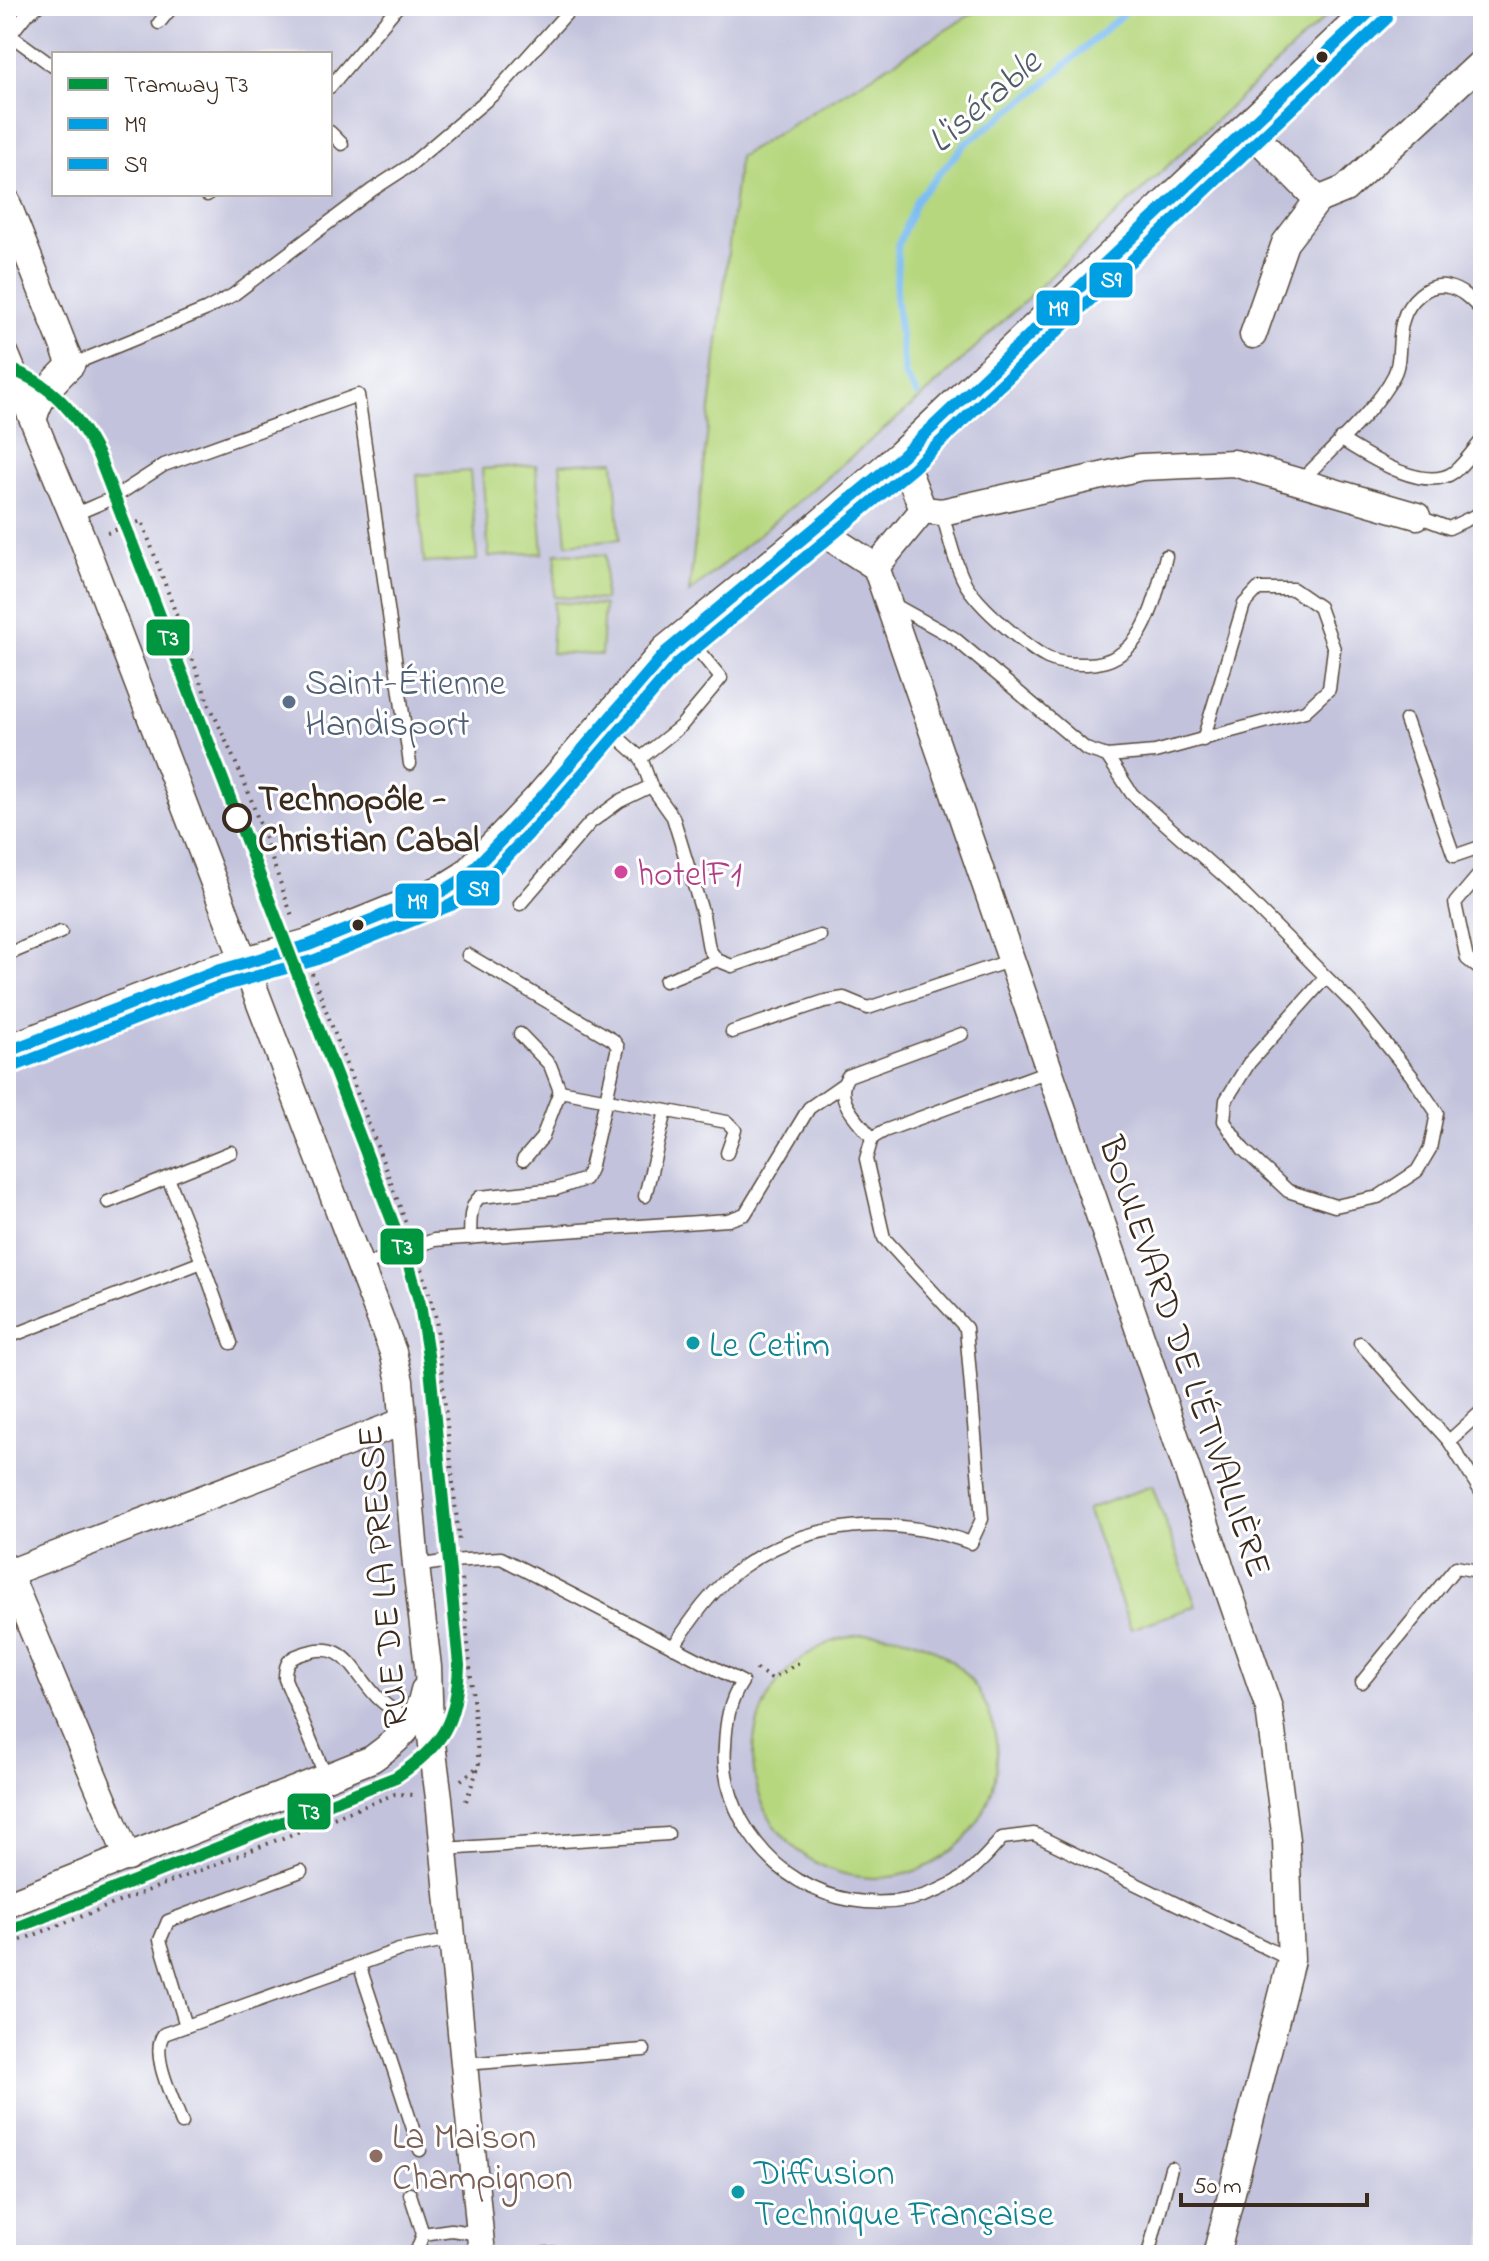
<svg xmlns="http://www.w3.org/2000/svg" width="1489" height="2261" font-family="'Indie Flower',sans-serif">
  <style>
    .industrial { fill: #c2c2dc; fill-rule: evenodd }
    .green { fill: #b6d77e; stroke: #78804e; stroke-width: 2 }
    .lines { fill: none; stroke-linecap: round; stroke-linejoin: round }
    .stream { stroke: #7ebdf2; stroke-width: 7 }
    .service-casing { stroke: #564739; stroke-width: 15 }
    .minor-casing { stroke: #564739; stroke-width: 29 }
    .tertiary-casing { stroke: #564739; stroke-width: 35 }
    .path { stroke: #564739; stroke-width: 4; stroke-dasharray: 2 6; stroke-linecap: butt }
    .service { stroke: #fff; stroke-width: 12 }
    .minor { stroke: #fff; stroke-width: 26 }
    .tertiary { stroke: #fff; stroke-width: 32 }
    .bus-1-casing { stroke: #fff; stroke-width: 18 }
    .bus-2-casing { stroke: #fff; stroke-width: 18 }
    .bus-1 { stroke: #009fe3; stroke-width: 12 }
    .bus-2 { stroke: #009fe3; stroke-width: 12 }
    .tram-1-casing { stroke: #fff; stroke-width: 18 }
    .tram-1 { stroke: #009640; stroke-width: 12 }
    .bus-dot { fill: #3b2a1e; stroke: #fff; stroke-width: 3 }
    .service-dot { fill: #5c6f8a; stroke: #fff; stroke-width: 3 }
    .stop-dot { fill: #fff; stroke: #3b2a1e; stroke-width: 4 }
    .hotel-dot { fill: #d1479c; stroke: #fff; stroke-width: 3 }
    .culture-dot { fill: #0f9aa8; stroke: #fff; stroke-width: 3 }
    .education-dot { fill: #8d6e63; stroke: #fff; stroke-width: 3 }
    .labels { text-anchor: middle; stroke-width: 6; stroke-linejoin: round; paint-order: stroke }
    .service-label { font-size: 36px; fill: #4e5e75; stroke: #fff; text-anchor: start }
    .stop-label { font-size: 36px; font-weight: bold; fill: #3b2a1e; stroke: #fff; text-anchor: start }
    .hotel-label { font-size: 36px; fill: #b23c85; stroke: #fff; text-anchor: start }
    .culture-label { font-size: 36px; fill: #0d838f; stroke: #fff; text-anchor: start }
    .street-label { font-size: 36px; fill: #3b2a1e; stroke: #fff }
    .education-label { font-size: 36px; fill: #785e54; stroke: #fff; text-anchor: start }
    .water-label { font-size: 38px; font-style: italic; fill: #525d68; stroke: #fff }
    .line-badge { stroke: #fff; stroke-width: 3 }
    .badge-label { font-size: 22px; text-anchor: middle; font-weight: bold; fill: #fff }
  </style>
  <rect width="100%" height="100%" fill="#fff"/>
  <filter id="ink" filterUnits="userSpaceOnUse"><feTurbulence type="fractalNoise" baseFrequency=".0125" numOctaves="2"/><feDisplacementMap in="SourceGraphic" scale="16" xChannelSelector="R" yChannelSelector="G"/><feConvolveMatrix kernelMatrix="1 2 1 2 8 2 1 2 1" color-interpolation-filters="sRGB"/></filter>
  <filter id="wash" filterUnits="userSpaceOnUse"><feTurbulence type="fractalNoise" baseFrequency=".006" numOctaves="4" result="noise"/><feDisplacementMap in="SourceGraphic" scale="32" xChannelSelector="R" yChannelSelector="G"/><feGaussianBlur stdDeviation="1.8" result="paint"/><feColorMatrix in="noise" values="0 0 0 0 0 0 0 0 0 0 0 0 0 0 0 0 0 1.4 0 .05"/><feComposite in="paint" operator="in"/></filter>
  <g filter="url(#wash)">
    <rect width="100%" height="100%" fill="#ede9d0"/>
    <path class="industrial" d="M 6,6 L 1483,6 L 1483,2255 L 6,2255 ZM 54,54 L 330,54 L 330,194 L 54,194 Z"/>
    <g class="green">
      <polygon points="985,6 1337,6 927,393 689,593 739,157"/>
      <polygon points="614,461 620,539 567,544 560,464"/>
      <polygon points="536,465 543,553 489,557 482,469"/>
      <polygon points="470,471 477,560 424,563 417,475"/>
      <polygon points="556,553 606,555 604,600 554,597"/>
      <polygon points="554,602 604,605 601,655 551,653"/>
      <polygon points="1152,1486 1196,1606 1131,1629 1087,1509"/>
      <circle cx="875" cy="1756" r="122"/>
    </g>
    <g class="lines">
      <polyline class="stream" points="917,394 905,376 896,299 898,245 917,199 966,143 1035,92 1132,6"/>
    </g>
  </g>
  <g filter="url(#ink)">
    <g class="lines">
      <defs>
        <g id="service">
          <polyline points="159,23 173,6"/>
          <polyline points="6,32 54,67"/>
          <polyline points="10,35 25,16 38,6"/>
          <polyline points="330,87 398,6"/>
          <polyline points="330,132 342,144"/>
          <polyline points="206,194 207,195"/>
          <polyline points="71,365 205,310 233,295 372,190 409,166 496,92 573,6"/>
          <path d="M 1340,439 C 1366,455 1424,494 1454,472 C 1465,463 1474,449 1483,439"/>
          <path d="M 1300,482 C 1328,452 1376,411 1394,375 C 1402,360 1397,337 1403,320 C 1408,302 1428,281 1448,287 C 1463,290 1473,302 1483,312"/>
          <path d="M 942,512 C 948,534 953,557 962,577 C 971,598 998,621 1016,636 C 1042,657 1052,665 1087,664 C 1144,663 1155,601 1166,556"/>
          <polyline points="73,515 113,498 164,465 358,395 410,764"/>
          <polyline points="1417,516 1449,528 1483,512"/>
          <polyline points="891,603 954,638 1086,749 1107,756 1155,752 1305,711 1329,689 1334,649 1319,607 1293,589 1258,589 1244,604 1203,740"/>
          <polyline points="1406,720 1454,856 1483,846"/>
          <polyline points="604,725 641,758 681,726 721,678 687,637"/>
          <polyline points="1107,756 1132,794 1232,883 1355,1006 1411,1075 1437,1113 1430,1149 1417,1171 1378,1197 1335,1206 1288,1191 1243,1149 1224,1121 1226,1100 1249,1063 1326,977"/>
          <polyline points="641,758 651,786 673,817 703,915 709,949 717,960 732,966 820,936"/>
          <polyline points="1483,870 1455,903 1467,959 1483,972"/>
          <polyline points="520,904 590,823 620,801 651,786"/>
          <polyline points="6,955 61,932"/>
          <path d="M 468,955 L 613,1040 L 618,1047 L 590,1169 L 585,1179 L 556,1189 L 480,1197 C 468,1207 471,1223 470,1238"/>
          <polyline points="665,981 717,960"/>
          <polyline points="732,1032 825,1001 844,998 868,1008 1012,960"/>
          <polyline points="520,1034 550,1065 560,1091"/>
          <path d="M 872,1138 C 858,1120 832,1099 848,1076 L 962,1034"/>
          <polyline points="523,1160 542,1138 560,1091 727,1122 735,1130 727,1153"/>
          <polyline points="645,1196 666,1111"/>
          <polyline points="108,1202 231,1152"/>
          <polyline points="202,1262 231,1343"/>
          <polyline points="362,1266 434,1240 728,1220 745,1214 809,1108 842,1085"/>
          <polyline points="6,1338 202,1262 168,1178"/>
          <polyline points="1360,1343 1449,1441 1483,1495"/>
          <polyline points="1449,1441 1483,1410"/>
          <path d="M 416,1566 L 450,1561 L 501,1558 L 742,1682 C 729,1702 726,1722 725,1746 C 722,1780 735,1815 756,1842 C 804,1906 896,1922 963,1877 C 978,1866 990,1852 1002,1838 L 1034,1834 L 1291,1960"/>
          <path d="M 673,1647 C 692,1619 713,1588 741,1568 C 810,1519 893,1515 971,1543 L 982,1519 L 966,1328 L 884,1238 L 866,1159 L 872,1138 L 884,1131 L 1051,1070"/>
          <polyline points="1362,1682 1456,1567 1483,1572"/>
          <path d="M 326,1777 L 285,1679 C 285,1668 286,1659 299,1655 C 345,1637 350,1668 377,1697 C 388,1708 400,1715 413,1723"/>
          <polyline points="444,1849 668,1834"/>
          <polyline points="359,1964 420,2150"/>
          <polyline points="186,2026 160,1940 168,1921 301,1871"/>
          <polyline points="464,2064 644,2050"/>
          <path d="M 182,2123 C 174,2101 149,2053 164,2034 L 399,1950 L 452,1940"/>
          <polyline points="410,2194 423,2234 451,2230 481,2234"/>
          <polyline points="413,2255 416,2253 423,2234"/>
          <polyline points="502,2255 554,2253 566,2255"/>
          <polyline points="1148,2255 1171,2168"/>
        </g>
        <g id="minor">
          <polyline points="1248,129 1318,200 1345,189 1483,61"/>
          <path d="M 6,200 L 71,365 C 55,380 39,396 34,418"/>
          <polyline points="1253,335 1285,243 1318,200"/>
          <polyline points="6,355 83,540 393,1352 400,1381 416,1566 428,1667 430,1729 439,1798 482,2255"/>
          <polyline points="902,456 923,510"/>
          <polyline points="923,510 942,512 1141,467 1234,463 1417,516"/>
          <polyline points="817,529 876,567 1269,1708 1286,1840 1291,1960 1216,2255"/>
          <polyline points="876,567 923,510"/>
          <polyline points="6,1567 128,1858"/>
          <polyline points="6,1574 402,1422"/>
          <path d="M 6,1905 L 372,1759 C 400,1739 417,1725 424,1690"/>
        </g>
        <polyline id="tertiary" points="6,1052 210,973 309,945 445,890 466,877 541,798 667,651 817,529 902,456 1376,6"/>
      </defs>
      <use href="#service" class="service-casing"/>
      <use href="#minor" class="minor-casing"/>
      <use href="#tertiary" class="tertiary-casing"/>
      <g class="path">
        <polyline points="107,533 142,521 207,699 247,788 293,919"/>
        <polyline points="312,973 409,1231"/>
        <polyline points="420,1261 436,1319 459,1541"/>
        <polyline points="756,1669 772,1679 801,1661"/>
        <polyline points="461,1780 479,1766 462,1578"/>
        <polyline points="466,1801 478,1768"/>
        <polyline points="6,1946 395,1794 415,1795"/>
      </g>
      <use href="#service" class="service"/>
      <use href="#minor" class="minor"/>
      <use href="#tertiary" class="tertiary"/>
      <defs>
        <polyline id="bus-1" points="6,1052 210,973 309,945 445,890 466,877 541,798 667,651 902,456 1376,6"/>
        <polyline id="bus-2" points="12,1067 215,988 315,960 451,905 476,890 553,808 678,663 913,468 1387,18"/>
      </defs>
      <use href="#bus-1" class="bus-1-casing"/>
      <use href="#bus-2" class="bus-2-casing"/>
      <use href="#bus-1" class="bus-1"/>
      <use href="#bus-2" class="bus-2"/>
      <defs>
        <path id="tram-1" d="M 6,368 C 52,382 78,415 99,457 L 408,1262 L 420,1304 L 430,1368 L 459,1665 C 457,1722 443,1746 396,1777 L 6,1932"/>
      </defs>
      <use href="#tram-1" class="tram-1-casing"/>
      <use href="#tram-1" class="tram-1"/>
    </g>
  </g>
  <g class="bus-dot">
    <circle cx="1322" cy="57" r="7"/>
    <circle cx="358" cy="925" r="7"/>
  </g>
  <circle class="service-dot" cx="289" cy="702" r="8"/>
  <circle class="stop-dot" cx="237" cy="818" r="13"/>
  <circle class="hotel-dot" cx="621" cy="872" r="8"/>
  <g class="culture-dot">
    <circle cx="693" cy="1343" r="8"/>
    <circle cx="738" cy="2192" r="8"/>
  </g>
  <circle class="education-dot" cx="376" cy="2156" r="8"/>
  <g class="labels">
    <g class="service-label">
      <text x="305" y="694">Saint-Étienne<tspan x="305" dy="41">Handisport</tspan></text>
    </g>
    <g class="stop-label">
      <text x="258" y="810">Technopôle -<tspan x="258" dy="41">Christian Cabal</tspan></text>
    </g>
    <g class="hotel-label">
      <text x="637" y="885">hotelF1</text>
    </g>
    <g class="culture-label">
      <text x="709" y="1356">Le Cetim</text>
      <text x="754" y="2184">Diffusion<tspan x="754" dy="41">Technique Française</tspan></text>
    </g>
    <g class="street-label">
      <text transform="translate(1187 1356) rotate(71)" y="13">BOULEVARD DE L'ÉTIVALLIÈRE</text>
      <text transform="translate(381 1577) rotate(-95)" y="13">RUE DE LA PRESSE</text>
    </g>
    <g class="education-label">
      <text x="392" y="2148">La Maison<tspan x="392" dy="41">Champignon</tspan></text>
    </g>
    <g class="water-label">
      <text transform="translate(983 100) rotate(-41)" y="13">L'isérable</text>
    </g>
  </g>
  <g class="line-badge">
    <rect x="1088" y="261" width="46" height="38" rx="8" fill="#009fe3"/>
    <rect x="1035" y="289" width="46" height="38" rx="8" fill="#009fe3"/>
    <rect x="145" y="618" width="46" height="39" rx="8" fill="#009640"/>
    <rect x="455" y="869" width="46" height="38" rx="8" fill="#009fe3"/>
    <rect x="394" y="882" width="46" height="38" rx="8" fill="#009fe3"/>
    <rect x="379" y="1227" width="46" height="39" rx="8" fill="#009640"/>
    <rect x="286" y="1792" width="46" height="39" rx="8" fill="#009640"/>
  </g>
  <g class="badge-label">
    <text x="1111" y="287">S9</text>
    <text x="1058" y="316">M9</text>
    <text x="168" y="645">T3</text>
    <text x="478" y="896">S9</text>
    <text x="417" y="909">M9</text>
    <text x="402" y="1254">T3</text>
    <text x="309" y="1819">T3</text>
  </g>
  <rect width="1489" height="2261" fill="none" stroke="#fff" stroke-width="32"/>
  <rect x="52" y="52" width="280" height="144" fill="#ffffff" stroke="#b1aaa5" stroke-width="2"/>
  <rect x="68" y="78" width="40" height="12" fill="#009640" stroke="#b1aaa5" stroke-width="2"/>
  <text x="124" y="92" font-size="24" fill="#3b2a1e">Tramway T3</text>
  <rect x="68" y="118" width="40" height="12" fill="#009fe3" stroke="#b1aaa5" stroke-width="2"/>
  <text x="124" y="132" font-size="24" fill="#3b2a1e">M9</text>
  <rect x="68" y="158" width="40" height="12" fill="#009fe3" stroke="#b1aaa5" stroke-width="2"/>
  <text x="124" y="172" font-size="24" fill="#3b2a1e">S9</text>
  <path d="M1181 2193v12h186v-12" fill="none" stroke="#3b2a1e" stroke-width="4"/>
  <text x="1193" y="2193" font-size="24" fill="#3b2a1e" stroke="#ffffff" stroke-width="6" paint-order="stroke">50 m</text>
</svg>
